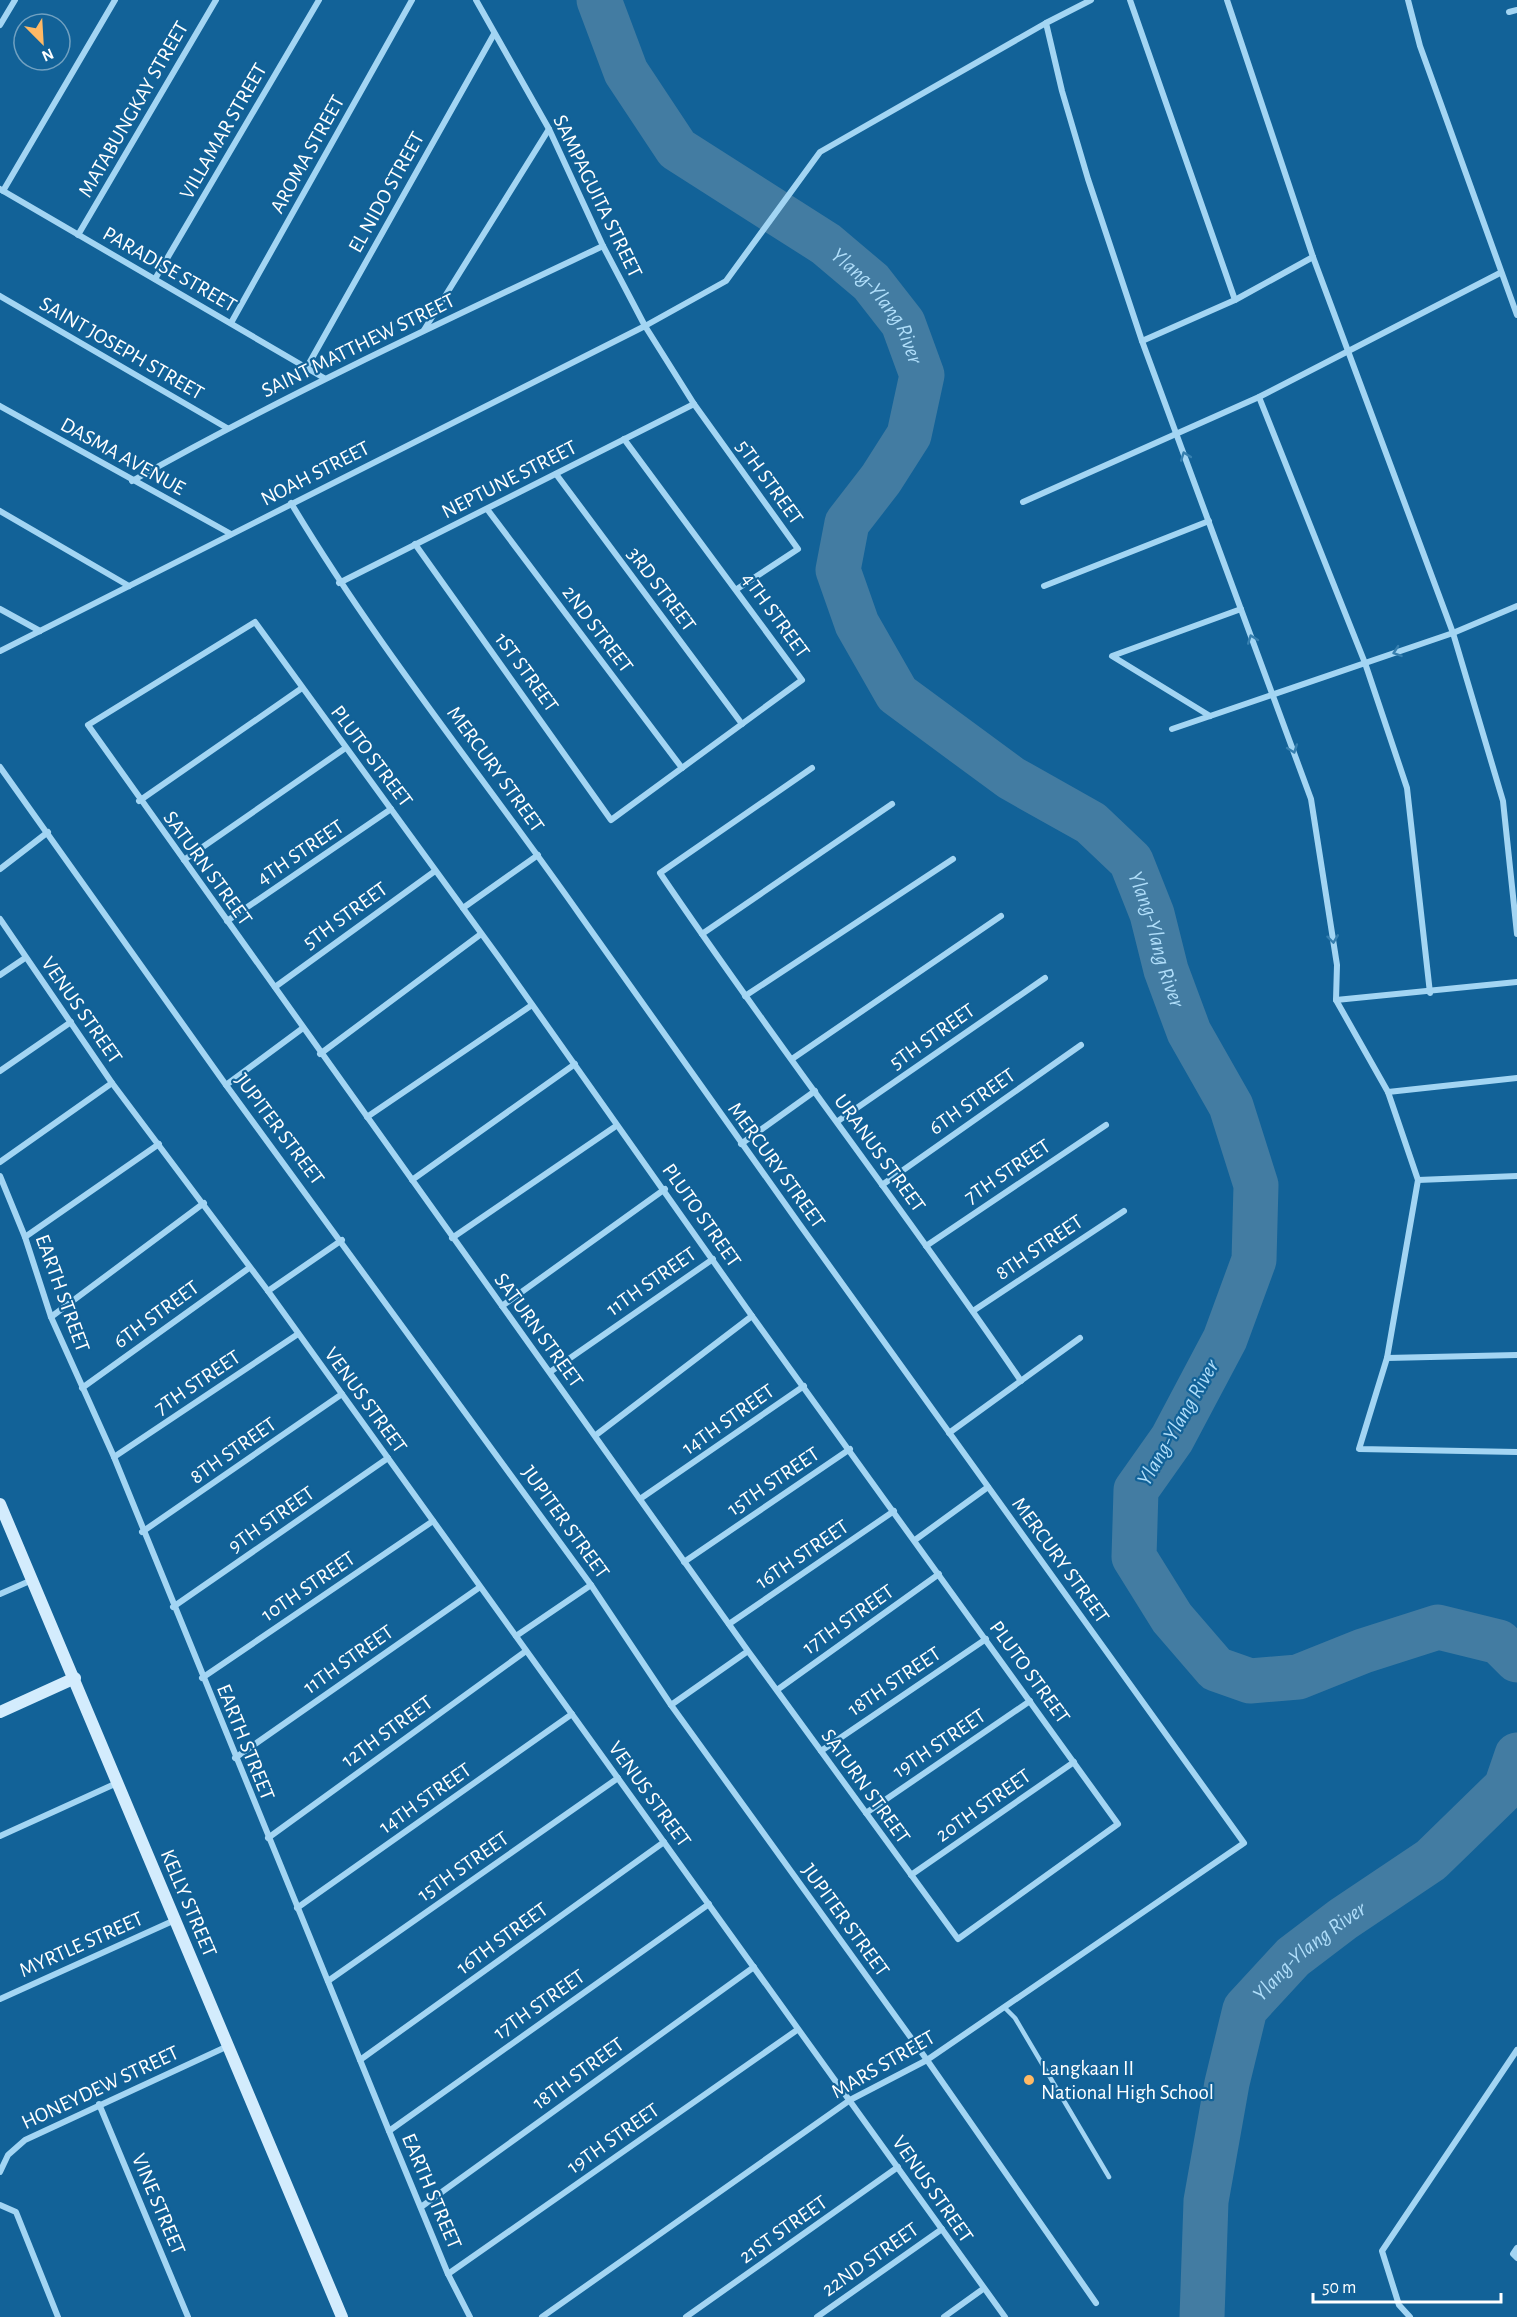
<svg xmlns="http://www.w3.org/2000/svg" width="1517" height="2317" font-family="'Alegreya Sans',sans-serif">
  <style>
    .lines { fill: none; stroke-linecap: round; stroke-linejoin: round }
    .river { stroke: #437ca2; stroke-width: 45 }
    .lane { stroke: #a3d5f3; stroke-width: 4.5 }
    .street { stroke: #a3d5f3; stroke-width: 6 }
    .secondary { stroke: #d3ecfd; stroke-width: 12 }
    .oneway { stroke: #367faf }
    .poi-dot { fill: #ffb965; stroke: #126298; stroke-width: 2 }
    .labels { text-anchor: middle; stroke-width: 4.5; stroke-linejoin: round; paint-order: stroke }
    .street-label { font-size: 21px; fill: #fff; stroke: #126298 }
    .poi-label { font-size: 21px; fill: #fff; stroke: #126298; text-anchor: start }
    .water-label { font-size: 22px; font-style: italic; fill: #b0defa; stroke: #126298 }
  </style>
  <rect width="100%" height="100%" fill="#126298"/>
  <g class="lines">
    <g class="river">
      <path id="s1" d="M 599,0 L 626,72 L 677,149 L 826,244 L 871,282 L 903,323 L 922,375 L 909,435 L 881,479 L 847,523 L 838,570 L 857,624 L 897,694 L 1011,778 L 1091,823 L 1131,861 L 1152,914 L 1166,970 L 1189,1032 L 1231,1106 L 1256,1185 L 1254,1260 L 1225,1339 L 1172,1439 L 1136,1490 L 1134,1557 L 1172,1618 L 1216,1669 L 1250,1681 L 1298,1677 L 1363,1651 L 1438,1627 L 1499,1642 L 1517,1660"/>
      <path id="s2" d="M 1202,2317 L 1206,2201 L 1227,2083 L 1245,2009 L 1293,1957 L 1343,1919 L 1431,1860 L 1506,1787 L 1517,1755"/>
    </g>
    <polyline class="lane" points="1004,2007 1015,2018 1109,2177"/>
    <g class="street">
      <polyline points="476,0 549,129 603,246 645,326 694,404 798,549 737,589"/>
      <polyline points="1091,0 1046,23 1062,91 1088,179 1142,341 1311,799 1337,965 1336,1000 1388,1092 1418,1180 1387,1358 1359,1449 1517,1452"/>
      <polyline points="1130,0 1235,300"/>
      <polyline points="1227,0 1313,257 1453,633 1503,801 1517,934"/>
      <polyline points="1408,0 1420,46 1517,315"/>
      <polyline points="1509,12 1517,10"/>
      <polyline points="0,25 15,0"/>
      <polyline points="0,189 324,378"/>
      <polyline points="3,191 115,0"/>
      <polyline points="78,235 216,0"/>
      <polyline points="155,279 319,0"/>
      <polyline points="0,296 227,428"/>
      <polyline points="231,323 412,0"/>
      <polyline points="424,330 549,129"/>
      <polyline points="1142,341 1235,300 1313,257"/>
      <polyline points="307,367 494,34"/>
      <polyline points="1259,397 1365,663 1407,788 1430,993"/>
      <polyline points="0,406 231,534"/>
      <polyline points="556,474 742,724"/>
      <path d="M 132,481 C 285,395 444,321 603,246"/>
      <polyline points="1023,502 1259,397 1500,273"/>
      <path d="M 291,503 C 377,647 484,778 580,915 C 799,1226 1022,1534 1244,1843 L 927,2060 L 850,2100 L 542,2317"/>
      <polyline points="487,509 682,768"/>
      <polyline points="0,511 129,586"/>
      <polyline points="415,544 611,820 802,680 624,439"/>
      <polyline points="339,583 694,404"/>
      <polyline points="1044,586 1209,521"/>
      <polyline points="0,609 40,631"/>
      <polyline points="0,651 645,326 726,281 820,152 1046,23"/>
      <polyline points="1210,716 1112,656 1241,609"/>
      <polyline points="1172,729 1453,633 1517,606"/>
      <polyline points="0,767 226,1085 591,1585 671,1705 927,2060 1096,2303"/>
      <path d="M 812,768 L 660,873 C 776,1045 904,1209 1021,1381"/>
      <polyline points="139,801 302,688"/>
      <polyline points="184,860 344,749"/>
      <polyline points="0,869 48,832"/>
      <polyline points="463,908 538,855"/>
      <polyline points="0,919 112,1083 268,1291 1005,2317"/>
      <polyline points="227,921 391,809"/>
      <polyline points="702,934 892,804"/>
      <polyline points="0,975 25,958"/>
      <polyline points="275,987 435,871"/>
      <polyline points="745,996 953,859"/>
      <polyline points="1336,1000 1517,982"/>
      <polyline points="320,1054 481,934"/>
      <polyline points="792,1059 1001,916"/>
      <polyline points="0,1071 71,1022"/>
      <polyline points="226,1085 303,1028"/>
      <polyline points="1388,1092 1517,1078"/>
      <polyline points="367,1117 532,1005"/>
      <polyline points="838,1121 1045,978"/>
      <polyline points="741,1144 815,1091"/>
      <polyline points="0,1162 112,1083"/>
      <polyline points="0,1176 25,1237 51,1317 114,1457 389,2131 448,2274 470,2317"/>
      <polyline points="412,1180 575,1064"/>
      <polyline points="1418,1180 1517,1176"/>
      <polyline points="882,1185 1081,1045"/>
      <polyline points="25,1237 159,1144"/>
      <polyline points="452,1238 616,1126"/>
      <polyline points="926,1246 1106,1125"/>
      <polyline points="268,1291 342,1240"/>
      <polyline points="502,1306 665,1189"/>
      <polyline points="973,1311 1124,1211"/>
      <polyline points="51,1317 204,1203"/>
      <polyline points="1387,1358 1517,1355"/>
      <polyline points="550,1372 713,1259"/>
      <polyline points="82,1388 249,1268"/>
      <polyline points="949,1433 1080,1338"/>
      <polyline points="596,1435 752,1316"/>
      <polyline points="114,1457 298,1334"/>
      <polyline points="640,1499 804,1386"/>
      <polyline points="142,1532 342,1394"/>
      <polyline points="915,1540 988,1487"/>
      <polyline points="684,1562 850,1449"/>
      <polyline points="0,1594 32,1580"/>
      <polyline points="173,1607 388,1458"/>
      <polyline points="729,1624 894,1511"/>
      <polyline points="516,1636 591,1585"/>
      <polyline points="202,1678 433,1521"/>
      <polyline points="777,1690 939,1574"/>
      <polyline points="671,1705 748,1651 88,725 255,622 500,959 752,1316 1118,1824 958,1939 748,1651"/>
      <polyline points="821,1751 986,1639"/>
      <polyline points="235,1758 480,1587"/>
      <polyline points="866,1813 1030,1701"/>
      <polyline points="0,1836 117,1783"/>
      <polyline points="268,1838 526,1651"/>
      <polyline points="911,1875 1074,1762"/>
      <polyline points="297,1908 572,1714"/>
      <polyline points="328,1981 618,1778"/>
      <polyline points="0,1999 175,1920"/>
      <polyline points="360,2060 664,1842"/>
      <polyline points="99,2104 188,2317"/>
      <polyline points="389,2131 709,1904"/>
      <polyline points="0,2172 8,2155 25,2140 228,2046"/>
      <polyline points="0,2205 16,2212 58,2317"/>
      <polyline points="421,2207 754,1967"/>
      <polyline points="1517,2248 1513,2254 1517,2258"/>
      <polyline points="448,2274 797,2030"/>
      <polyline points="686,2317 898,2167"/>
      <polyline points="817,2317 942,2229"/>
      <polyline points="944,2317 983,2289"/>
      <polyline points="1410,2317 1399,2305 1382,2251 1517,2050"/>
    </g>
    <g class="secondary">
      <polyline points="0,1504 342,2317"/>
      <polyline points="0,1712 75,1678"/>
    </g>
  </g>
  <defs><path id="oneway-chevron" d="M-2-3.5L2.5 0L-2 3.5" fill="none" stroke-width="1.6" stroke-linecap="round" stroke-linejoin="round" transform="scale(1.5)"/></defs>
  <g class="oneway">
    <use href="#oneway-chevron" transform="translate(1185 456) rotate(-110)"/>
    <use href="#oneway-chevron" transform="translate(1252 639) rotate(-110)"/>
    <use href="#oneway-chevron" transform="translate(1397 652) rotate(161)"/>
    <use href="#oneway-chevron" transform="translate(1293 749) rotate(70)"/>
    <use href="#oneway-chevron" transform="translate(1333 939) rotate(83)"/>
  </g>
  <circle class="poi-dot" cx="1029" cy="2080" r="6"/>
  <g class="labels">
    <g class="street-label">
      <text transform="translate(133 109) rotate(-60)" y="7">MATABUNGKAY STREET</text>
      <text transform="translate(223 131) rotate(-60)" y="7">VILLAMAR STREET</text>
      <text transform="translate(307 154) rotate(-61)" y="7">AROMA STREET</text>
      <text transform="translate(386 192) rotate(-61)" y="7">EL NIDO STREET</text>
      <text transform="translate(598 196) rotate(64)" y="7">SAMPAGUITA STREET</text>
      <text transform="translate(170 269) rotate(30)" y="7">PARADISE STREET</text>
      <text transform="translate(358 345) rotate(-26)" y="7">SAINT MATTHEW STREET</text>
      <text transform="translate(122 348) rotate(30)" y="7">SAINT JOSEPH STREET</text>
      <text transform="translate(123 456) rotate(29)" y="7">DASMA AVENUE</text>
      <text transform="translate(315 473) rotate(-27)" y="7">NOAH STREET</text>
      <text transform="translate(509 479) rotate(-27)" y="7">NEPTUNE STREET</text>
      <text transform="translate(770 482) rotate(54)" y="7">5TH STREET</text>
      <text transform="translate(662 589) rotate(53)" y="7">3RD STREET</text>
      <text transform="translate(776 615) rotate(54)" y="7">4TH STREET</text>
      <text transform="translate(598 629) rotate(53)" y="7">2ND STREET</text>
      <text transform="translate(527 672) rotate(54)" y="7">1ST STREET</text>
      <text transform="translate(372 756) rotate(53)" y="7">PLUTO STREET</text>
      <text transform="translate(496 769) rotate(54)" y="7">MERCURY STREET</text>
      <text transform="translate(300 852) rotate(-34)" y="7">4TH STREET</text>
      <text transform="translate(208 868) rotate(54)" y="7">SATURN STREET</text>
      <text transform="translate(345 915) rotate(-36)" y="7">5TH STREET</text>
      <text transform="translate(82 1010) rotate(55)" y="7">VENUS STREET</text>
      <text transform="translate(932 1036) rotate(-35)" y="7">5TH STREET</text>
      <text transform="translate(972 1101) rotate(-35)" y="7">6TH STREET</text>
      <text transform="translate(280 1129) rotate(53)" y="7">JUPITER STREET</text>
      <text transform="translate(880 1153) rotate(54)" y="7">URANUS STREET</text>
      <text transform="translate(777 1165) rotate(54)" y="7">MERCURY STREET</text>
      <text transform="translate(1007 1171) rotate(-34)" y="7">7TH STREET</text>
      <text transform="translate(702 1215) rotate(55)" y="7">PLUTO STREET</text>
      <text transform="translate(1039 1247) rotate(-34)" y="7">8TH STREET</text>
      <text transform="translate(651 1281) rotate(-35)" y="7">11TH STREET</text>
      <text transform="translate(63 1293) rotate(70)" y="7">EARTH STREET</text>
      <text transform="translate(156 1314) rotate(-36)" y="7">6TH STREET</text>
      <text transform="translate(539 1330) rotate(54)" y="7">SATURN STREET</text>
      <text transform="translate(197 1382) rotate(-34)" y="7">7TH STREET</text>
      <text transform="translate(366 1400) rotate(54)" y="7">VENUS STREET</text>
      <text transform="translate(728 1419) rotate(-35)" y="7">14TH STREET</text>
      <text transform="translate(233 1450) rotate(-35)" y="7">8TH STREET</text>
      <text transform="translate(773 1481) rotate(-34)" y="7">15TH STREET</text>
      <text transform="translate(271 1519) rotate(-35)" y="7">9TH STREET</text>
      <text transform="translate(566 1522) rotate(54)" y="7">JUPITER STREET</text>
      <text transform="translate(802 1554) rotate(-34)" y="7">16TH STREET</text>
      <text transform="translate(1061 1560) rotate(54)" y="7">MERCURY STREET</text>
      <text transform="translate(308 1586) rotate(-34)" y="7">10TH STREET</text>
      <text transform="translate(848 1619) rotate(-35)" y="7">17TH STREET</text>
      <text transform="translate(348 1659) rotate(-35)" y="7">11TH STREET</text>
      <text transform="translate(1030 1672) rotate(54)" y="7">PLUTO STREET</text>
      <text transform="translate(894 1681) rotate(-34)" y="7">18TH STREET</text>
      <text transform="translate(387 1731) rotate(-36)" y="7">12TH STREET</text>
      <text transform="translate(246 1742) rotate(68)" y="7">EARTH STREET</text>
      <text transform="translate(939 1743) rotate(-34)" y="7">19TH STREET</text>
      <text transform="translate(866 1786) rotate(54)" y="7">SATURN STREET</text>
      <text transform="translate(650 1794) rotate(54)" y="7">VENUS STREET</text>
      <text transform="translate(425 1798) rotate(-35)" y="7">14TH STREET</text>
      <text transform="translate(983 1805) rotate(-35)" y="7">20TH STREET</text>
      <text transform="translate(463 1866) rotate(-35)" y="7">15TH STREET</text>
      <text transform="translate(189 1903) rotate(67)" y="7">KELLY STREET</text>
      <text transform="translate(846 1920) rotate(54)" y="7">JUPITER STREET</text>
      <text transform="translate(502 1938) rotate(-36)" y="7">16TH STREET</text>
      <text transform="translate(81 1944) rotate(-24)" y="7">MYRTLE STREET</text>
      <text transform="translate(539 2004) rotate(-35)" y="7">17TH STREET</text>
      <text transform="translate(883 2064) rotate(-30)" y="7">MARS STREET</text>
      <text transform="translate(578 2073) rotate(-36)" y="7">18TH STREET</text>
      <text transform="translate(100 2087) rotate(-25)" y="7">HONEYDEW STREET</text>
      <text transform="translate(613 2138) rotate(-35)" y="7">19TH STREET</text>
      <text transform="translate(933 2189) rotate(55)" y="7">VENUS STREET</text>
      <text transform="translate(432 2191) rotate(67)" y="7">EARTH STREET</text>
      <text transform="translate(159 2204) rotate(67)" y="7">VINE STREET</text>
      <text transform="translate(783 2229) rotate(-35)" y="7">21ST STREET</text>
      <text transform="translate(870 2259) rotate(-35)" y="7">22ND STREET</text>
    </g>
    <g class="poi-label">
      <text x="1041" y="2075">Langkaan II<tspan x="1041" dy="24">National High School</tspan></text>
    </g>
    <g class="water-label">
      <text dy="8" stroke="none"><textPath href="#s1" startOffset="428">Ylang-Ylang River</textPath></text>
      <text dy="8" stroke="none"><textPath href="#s1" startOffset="1238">Ylang-Ylang River</textPath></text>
      <text transform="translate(1177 1422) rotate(-60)" y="8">Ylang-Ylang River</text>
      <text dy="8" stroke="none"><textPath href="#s2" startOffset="399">Ylang-Ylang River</textPath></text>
    </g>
  </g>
  <g transform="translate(42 42) rotate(156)"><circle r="28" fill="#126298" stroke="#71a1c1" stroke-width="1.5"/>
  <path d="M0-4.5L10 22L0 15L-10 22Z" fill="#ffb965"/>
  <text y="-9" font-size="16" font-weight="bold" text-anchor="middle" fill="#ffffff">N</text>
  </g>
  <path d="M1313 2293v9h188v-9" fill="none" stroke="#ffffff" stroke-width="3"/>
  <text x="1322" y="2293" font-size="18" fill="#ffffff" stroke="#126298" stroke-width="4.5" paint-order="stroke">50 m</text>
</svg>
